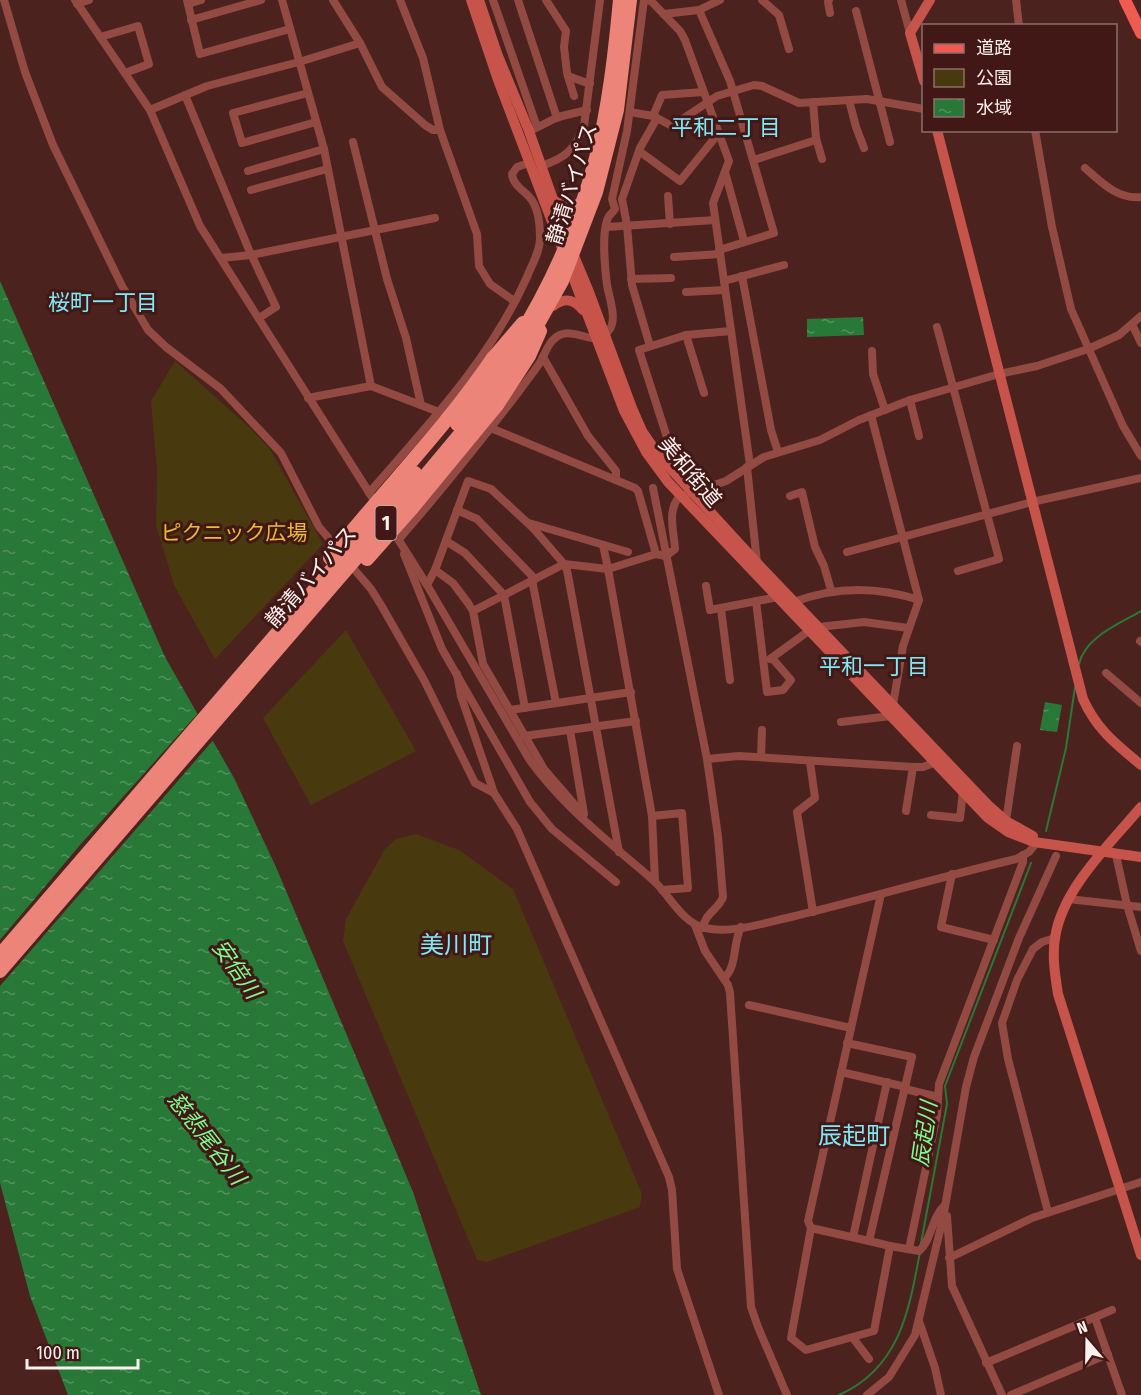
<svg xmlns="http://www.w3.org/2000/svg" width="1141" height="1395" font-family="'Fira Sans Condensed','Noto Sans JP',sans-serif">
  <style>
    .park { fill: #49390f }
    .water { fill: url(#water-ripples) }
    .pier { fill: #4c221e }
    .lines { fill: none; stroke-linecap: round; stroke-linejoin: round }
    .stream { stroke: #287837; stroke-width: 2 }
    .street { stroke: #924a43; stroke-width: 8 }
    .secondary { stroke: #c7544b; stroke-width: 10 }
    .primary { stroke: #ef5a51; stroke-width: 12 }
    .highway { stroke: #ed8479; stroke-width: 14 }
    .highway-bridge { stroke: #ed8479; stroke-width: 14 }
    .labels { text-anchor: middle; stroke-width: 6; stroke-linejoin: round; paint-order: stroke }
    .shield { fill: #411815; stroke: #c4afad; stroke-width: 1.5 }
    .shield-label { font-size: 20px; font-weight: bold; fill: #fcf0ee }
    .street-label { font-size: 21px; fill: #fcf0ee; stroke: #411815 }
    .park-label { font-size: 21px; fill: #ebba37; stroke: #411815 }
    .neighbourhood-label { font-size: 22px; fill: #7fe9f7; stroke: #411815 }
    .water-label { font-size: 22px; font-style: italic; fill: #7bfc8f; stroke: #411815 }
    .quarter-label { font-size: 24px; fill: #7fe9f7; stroke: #411815 }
  </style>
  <defs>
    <pattern id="water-ripples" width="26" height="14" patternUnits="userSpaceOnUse" patternTransform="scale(1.5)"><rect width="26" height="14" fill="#287837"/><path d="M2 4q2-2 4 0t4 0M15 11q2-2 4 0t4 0" fill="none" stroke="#53925e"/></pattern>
  </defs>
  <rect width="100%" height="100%" fill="#4c221e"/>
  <g class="park">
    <polygon points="175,361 250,428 270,449 323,544 215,659 174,585 156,525 157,470 151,401"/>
    <polygon points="346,630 416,751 311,805 263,718"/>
    <polygon points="416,834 459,850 513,889 642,1194 640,1207 487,1262 477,1260 343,941 346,919 385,849 396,839"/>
  </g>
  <g class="water">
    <polygon points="0,281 165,657 234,778 276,867 413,1192 481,1395 68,1395 30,1296 0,1183"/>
    <polygon points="863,317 864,335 807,337 807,319"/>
    <polygon points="1045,702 1062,705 1057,732 1040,730"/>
  </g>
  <polygon class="pier" points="200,711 215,738 0,986 0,940 80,845"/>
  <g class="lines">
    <g class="stream">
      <path d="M 1079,664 C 1085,637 1119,624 1141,611"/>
      <polyline points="1046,831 1066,748 1075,687"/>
      <polyline points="921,1243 947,1104 945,1086 1031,863"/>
      <path d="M 839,1395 C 900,1368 909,1310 920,1252"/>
    </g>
    <g class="street">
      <polyline points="4,0 25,72 53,145 122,286 148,330 166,347 221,389 281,453 319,527 339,550"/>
      <polyline points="75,0 150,110 200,226 377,505"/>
      <polyline points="187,0 200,54 290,29"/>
      <polyline points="282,0 324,149 371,386"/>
      <polyline points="333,0 360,43 382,87 425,125 433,130 440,130 477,234 479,266 490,284 514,301"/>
      <polyline points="400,0 423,58 440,130"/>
      <polyline points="493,0 537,127"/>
      <polyline points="518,0 557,118"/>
      <polyline points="546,0 566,31 564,47 567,73 574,96"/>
      <polyline points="647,0 651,1 680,31 685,40 729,161 713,203 750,465"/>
      <polyline points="762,0 779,15 789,49"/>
      <polyline points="829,0 828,2 830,13"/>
      <polyline points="901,0 910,33"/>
      <polyline points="1016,0 1019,26"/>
      <polyline points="77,4 89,0"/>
      <polyline points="188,4 201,0"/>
      <polyline points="699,10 730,81 774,233 719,250"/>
      <polyline points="856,11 890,142"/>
      <polyline points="664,14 699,10 720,0"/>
      <polyline points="191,20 261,0"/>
      <polyline points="100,37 138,26 149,64 125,73"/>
      <polyline points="568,76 590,84"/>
      <polyline points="308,93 233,113 242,143 316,122"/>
      <polyline points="185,95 249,250 276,307 259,318"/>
      <polyline points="849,100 856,127 864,148"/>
      <polyline points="813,102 816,138 822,159"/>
      <polyline points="150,110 207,86 299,62 360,43"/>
      <polyline points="630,112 653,116 672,126 717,96 754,85 762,86 799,103 867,99 924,109"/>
      <polyline points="653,116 662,95 703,92"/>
      <polyline points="534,129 558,117 587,110"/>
      <polyline points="1035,130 1052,227 1071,309 1123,426 1141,456"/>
      <polyline points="353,142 387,279 406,338 421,405"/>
      <polyline points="639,151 680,181 718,134"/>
      <polyline points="754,160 816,140"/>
      <path d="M 541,166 C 564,159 576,149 584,126 L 600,0"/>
      <path d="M 1085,168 C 1101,182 1118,200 1141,197"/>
      <polyline points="248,171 324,149"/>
      <polyline points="725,172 744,241"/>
      <polyline points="251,190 327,169"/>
      <polyline points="668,196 670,224"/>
      <polyline points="607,227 715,220"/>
      <polyline points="674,257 720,254"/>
      <polyline points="221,258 251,255 435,218"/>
      <polyline points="742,276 771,430 778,452"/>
      <polyline points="631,279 671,278"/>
      <polyline points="724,281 784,265"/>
      <polyline points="686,292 725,290"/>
      <polyline points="1132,324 1141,343"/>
      <polyline points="937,327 999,559 958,571"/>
      <polyline points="686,335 704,393"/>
      <polyline points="650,346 632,285 627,225 622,199 640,148 657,118"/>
      <polyline points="872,351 873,374 885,410"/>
      <polyline points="543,357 588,436 616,471 616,480"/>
      <polyline points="308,398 371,386 452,417"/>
      <polyline points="910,400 919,436"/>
      <path d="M 478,424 L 498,431 L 635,488 L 638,491 L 656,554 L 666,556 L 675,549 C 674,532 667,511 679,497 L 726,481 L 764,457 L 820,440 L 859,420 L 910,400 L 999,374 L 1037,366 L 1088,349 L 1119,335 L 1141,316"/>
      <polyline points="667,466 673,456 639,350 686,335 731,331"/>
      <polyline points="747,467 757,563"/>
      <path d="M 653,488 L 707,759 L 718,836 L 723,897 C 719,909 704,914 703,928"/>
      <path d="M 369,493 C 428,425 490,360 527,277 C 532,264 540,252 540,238 C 540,227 539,212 533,202 C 528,192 513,187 512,174 L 517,167 L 529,163"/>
      <polyline points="790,496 802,492 815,547 824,566 831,590"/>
      <polyline points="457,510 477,519 535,579"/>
      <polyline points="529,523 628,552"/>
      <path d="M 391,528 L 427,585 L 529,759 C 554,794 585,822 618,850 C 630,861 644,871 656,883 C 671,898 683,923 705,928 C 732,934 764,923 791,917 C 866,899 940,877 1016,859 L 1029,852 L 1037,842"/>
      <path d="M 399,539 C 441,491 481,441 520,390 C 526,381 533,373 539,364 C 544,357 546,347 553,340 C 571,320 595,353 610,329 C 617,318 609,297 607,285 C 605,269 601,229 609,216 C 611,214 613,212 615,209 L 612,199 L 627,131 L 644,0"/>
      <polyline points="446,541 465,553 504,595 525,708"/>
      <polyline points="603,545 608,569 656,554"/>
      <polyline points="847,552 1032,502 1141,478"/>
      <polyline points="404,554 442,649 530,802 552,829 616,882"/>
      <polyline points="348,562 371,589 381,605 424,680 475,783 494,793"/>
      <polyline points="435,570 453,583 468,603 473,611 483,664 544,769 582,813"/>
      <polyline points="532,580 556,703"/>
      <polyline points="427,585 435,570 468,481 491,489 533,528 564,564 567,570 619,852"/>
      <polyline points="706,586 710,610 778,597"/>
      <polyline points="756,601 767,692 783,690 791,680 772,658"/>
      <path d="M 794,602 C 836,586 876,586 919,600"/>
      <polyline points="721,609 730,680"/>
      <polyline points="473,611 564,564 608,569 652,816 655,881"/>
      <polyline points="819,627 864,622 908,628"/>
      <polyline points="1140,641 1141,642"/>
      <polyline points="770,659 810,630"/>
      <polyline points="1106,673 1141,703"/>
      <polyline points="457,674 461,696 494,793 517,829 669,1177 672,1190 677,1269 719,1395"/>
      <polyline points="510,710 631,692"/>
      <polyline points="841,722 891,716 903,646 919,600 871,415"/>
      <polyline points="570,730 584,814"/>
      <polyline points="524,736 636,721"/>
      <polyline points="761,757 762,730"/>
      <polyline points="707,759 739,756 913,767 923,767 936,762"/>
      <polyline points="810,762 815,798 797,812 813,912"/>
      <polyline points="906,811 913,767"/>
      <polyline points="931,815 960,818 963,791"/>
      <polyline points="652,816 682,813 688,888 662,890"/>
      <polyline points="1006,821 1017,746"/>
      <polyline points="1116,855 1127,905 1141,951"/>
      <polyline points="952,874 941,927 994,940"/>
      <polyline points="1068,899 1141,907"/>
      <polyline points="695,925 705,951 728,985 730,993 751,1307 758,1327 787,1395"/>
      <path d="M 724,978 C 737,968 733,942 741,927"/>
      <polyline points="749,1005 851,1028"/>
      <polyline points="847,1043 912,1057 869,1241 890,1246 874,1331 806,1350 791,1338 811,1228 808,1221 881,894"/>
      <polyline points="841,1072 906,1087"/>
      <polyline points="905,1089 938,1097"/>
      <polyline points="1048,1212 1008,1059 1002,1023 1017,980 1033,949 1042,942 1055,938"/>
      <polyline points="947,1216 952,1286 1002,1395"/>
      <polyline points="811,1228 869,1241"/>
      <polyline points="853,1237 887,1082"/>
      <path d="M 890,1246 L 919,1251 C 932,1240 931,1218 945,1205"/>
      <polyline points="909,1249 937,1115 939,1084 1023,862 1023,855"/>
      <polyline points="949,1258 1032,1218 1141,1182"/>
      <polyline points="1095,1318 1122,1395"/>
      <polyline points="919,1321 935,1368 941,1395"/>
      <polyline points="853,1338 869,1359"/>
      <polyline points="986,1363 1112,1310"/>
      <polyline points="867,1395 889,1377 915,1335 943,1218 966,1087 974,1057 1019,938 1056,856"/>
      <polyline points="1011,1395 1108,1354"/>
    </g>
    <g class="secondary">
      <polyline points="471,0 498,80 624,411 646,452 668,482 988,818 1008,832 1034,842 1141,857"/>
      <polyline points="479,0 498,56 529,131 568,242"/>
      <polyline points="924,81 910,33 930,0"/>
      <path d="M 937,130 L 1083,699 C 1097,730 1116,744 1141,765"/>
      <polyline points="552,200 571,207 585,200"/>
      <polyline points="574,256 589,292 632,408 642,431 660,457 757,563 988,805 1006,821 1033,836"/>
      <path d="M 553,306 C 565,297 574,299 583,310"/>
      <path d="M 1141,807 C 1110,844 1062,889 1055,938 C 1052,956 1055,975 1058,994 L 1141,1255"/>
    </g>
    <polyline class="primary" points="1125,0 1141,33"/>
    <g class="highway">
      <polyline points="493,358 523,323"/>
      <polyline points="497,405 529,356 540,331"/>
    </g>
    <g class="highway-bridge">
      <path d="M 457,424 C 521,346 570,257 596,158 C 609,106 615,53 620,0"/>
      <path d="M 330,558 C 384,490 444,430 493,358"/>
      <polyline points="367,559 413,507 497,405"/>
      <polyline points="0,955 415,473"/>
      <polyline points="0,971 370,542 487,402 521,354 562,281 596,192 617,110 630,0"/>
    </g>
  </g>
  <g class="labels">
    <rect class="shield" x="375.5" y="506" width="21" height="34" rx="4.5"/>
    <g class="shield-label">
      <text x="386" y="530">1</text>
    </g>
    <g class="street-label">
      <text transform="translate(572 184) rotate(-73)" y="7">静清バイパス</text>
      <text transform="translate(690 472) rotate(50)" y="7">美和街道</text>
      <text transform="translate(311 577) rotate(-49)" y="7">静清バイパス</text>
    </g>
    <g class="park-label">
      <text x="234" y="540">ピクニック広場</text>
    </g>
    <g class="neighbourhood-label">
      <text x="726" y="135">平和二丁目</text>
      <text x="103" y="310">桜町一丁目</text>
      <text x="874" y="674">平和一丁目</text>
    </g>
    <g class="water-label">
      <text transform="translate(237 969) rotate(55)" y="8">安倍川</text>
      <text transform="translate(924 1134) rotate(-82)" y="8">辰起川</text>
      <text transform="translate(207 1138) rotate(52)" y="8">慈悲尾谷川</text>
    </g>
    <g class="quarter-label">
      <text x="456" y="953">美川町</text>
      <text x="854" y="1144">辰起町</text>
    </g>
  </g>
  <rect x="922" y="24" width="195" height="108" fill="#411815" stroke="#8c6e6c" stroke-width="1.5"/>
  <rect x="934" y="44" width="30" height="9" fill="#ef5a51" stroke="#8c6e6c" stroke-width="1.5"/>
  <text x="976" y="54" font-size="18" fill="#fcf0ee">道路</text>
  <rect x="934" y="69" width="30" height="18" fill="#49390f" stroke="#8c6e6c" stroke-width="1.5"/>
  <text x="976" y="84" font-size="18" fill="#fcf0ee">公園</text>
  <rect x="934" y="99" width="30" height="18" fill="url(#water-ripples)" stroke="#8c6e6c" stroke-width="1.5"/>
  <text x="976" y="114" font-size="18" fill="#fcf0ee">水域</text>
  <g transform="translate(1087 1341) rotate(340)" stroke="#411815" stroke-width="4.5" paint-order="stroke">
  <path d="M0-4.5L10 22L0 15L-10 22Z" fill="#fcf0ee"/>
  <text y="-9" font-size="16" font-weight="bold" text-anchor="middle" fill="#fcf0ee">N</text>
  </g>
  <path d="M27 1359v9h111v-9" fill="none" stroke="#fcf0ee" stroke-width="3"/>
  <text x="36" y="1359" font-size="18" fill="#fcf0ee" stroke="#411815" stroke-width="4.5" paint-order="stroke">100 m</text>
</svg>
